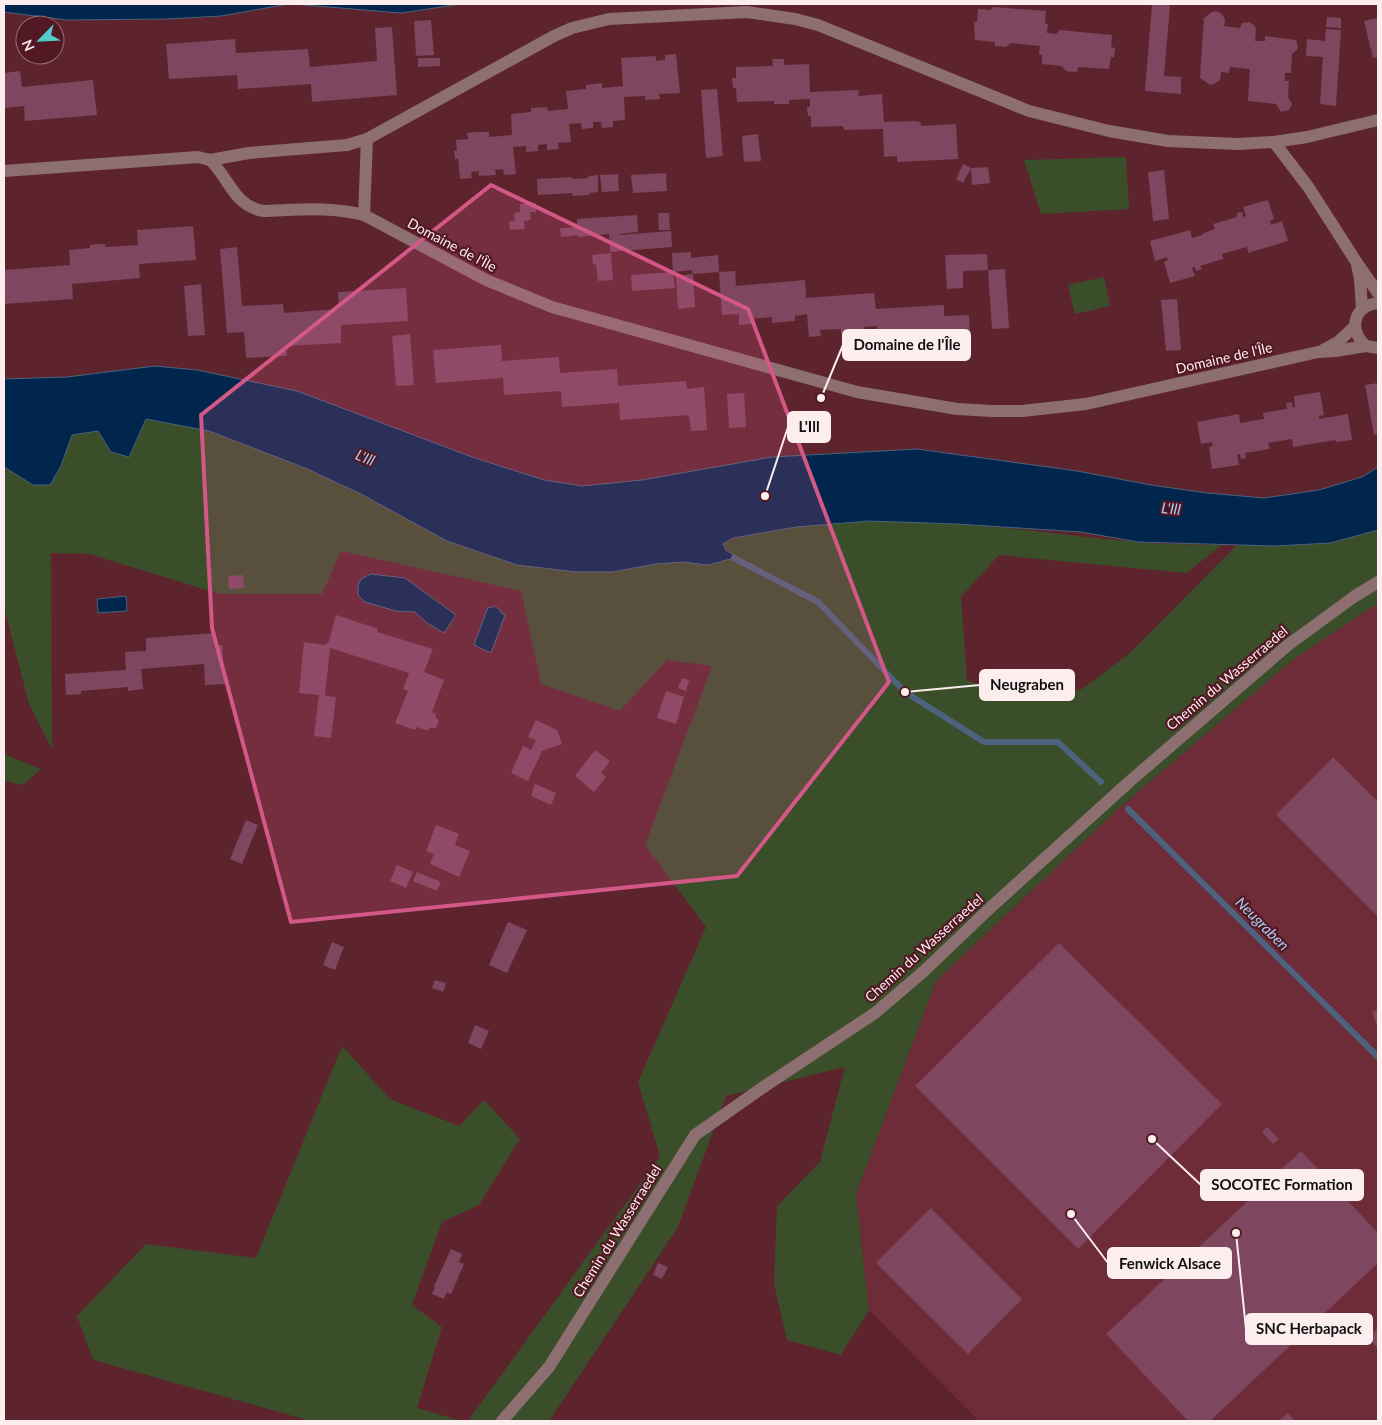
<svg xmlns="http://www.w3.org/2000/svg" width="1382" height="1425" font-family="Lato,sans-serif">
  <style>
    .built { fill: #6d2c38 }
    .green { fill: #3a4e2a }
    .water { fill: #00264d; stroke: #4c627d }
    .lines { fill: none; stroke-linecap: round; stroke-linejoin: round }
    .stream { stroke: #4c627d; stroke-width: 6 }
    .building { fill: #7e465f }
    .minor { stroke: #8d6f72; stroke-width: 12 }
    .marked { fill: #d35887; fill-opacity: 0.2; stroke: #d35887; stroke-width: 4; stroke-linejoin: round }
    .labels { text-anchor: middle; stroke-width: 4.5; stroke-linejoin: round; paint-order: stroke }
    .street-label { font-size: 14px; fill: #fcedee; stroke: #521924 }
    .water-label { font-size: 15px; font-style: italic; fill: #a8cbf3; stroke: #521924 }
    .leader { fill: none; stroke: #fcedee; stroke-width: 2 }
    .callout-dot { fill: #fcedee; stroke: #521924; stroke-width: 2 }
    .callout { fill: #fcedee; stroke: #fcedee; stroke-width: 2 }
    .callout-label { font-size: 15px; text-anchor: middle; font-weight: bold; fill: #111 }
  </style>
  <rect width="100%" height="100%" fill="#5e242e"/>
  <polygon class="built" points="1378,603 1378,1421 979,1421 869,1310 856,1194 936,981 1118,809 1294,659"/>
  <g class="green">
    <polygon points="1126,157 1129,209 1041,214 1024,160"/>
    <polygon points="1104,277 1110,306 1075,314 1068,285"/>
    <path d="M 146,419 L 209,431 L 305,468 L 361,494 L 447,541 L 517,565 L 656,564 L 682,562 L 708,565 L 735,556 L 726,550 L 723,544 C 739,535 759,534 777,530 C 896,508 1017,531 1135,542 C 1164,545 1193,544 1222,545 L 1186,573 L 999,555 L 961,597 L 967,680 L 1019,700 L 1082,689 L 1130,653 L 1237,545 L 1330,543 L 1378,530 L 1378,603 L 1294,659 L 1118,809 L 936,981 L 856,1194 L 869,1310 L 841,1355 L 787,1340 L 774,1284 L 777,1206 L 820,1162 L 845,1067 L 726,1096 L 678,1227 L 549,1421 L 468,1421 L 660,1156 L 638,1082 L 706,927 L 645,845 L 712,666 L 667,660 L 620,711 L 541,684 L 521,591 L 341,551 L 322,594 L 220,594 L 89,554 L 51,553 L 52,749 L 29,704 L 4,607 L 4,467 L 33,485 L 50,485 L 61,466 L 72,435 L 98,431 L 111,452 L 129,457 Z"/>
    <polygon points="4,754 41,769 23,785 4,781"/>
    <polygon points="342,1046 390,1099 459,1126 484,1100 520,1139 479,1205 442,1222 412,1305 442,1327 417,1408 461,1421 311,1421 93,1360 77,1316 146,1244 256,1258"/>
  </g>
  <g class="water">
    <polygon points="4,4 288,4 221,16 167,19 67,20 4,12"/>
    <polygon points="293,4 461,4 401,13"/>
    <polygon points="155,366 197,370 297,391 472,457 544,480 582,486 642,480 772,457 917,449 1077,471 1151,485 1207,493 1264,498 1319,490 1362,477 1378,467 1378,530 1330,543 1275,546 1138,542 1081,532 957,524 869,521 796,527 733,538 723,544 726,550 735,556 734,558 708,565 682,562 656,564 612,572 577,572 517,565 447,541 361,494 305,468 209,431 146,419 129,457 111,452 98,431 72,435 61,466 50,485 33,485 4,467 4,379 67,377"/>
    <polygon points="371,574 405,578 456,615 444,633 427,623 415,612 396,611 365,602 358,595 358,586 361,579"/>
    <polygon points="126,596 127,611 98,613 97,599"/>
    <polygon points="495,606 501,611 501,613 505,615 491,653 474,645 488,607 492,608"/>
  </g>
  <g class="lines">
    <g class="stream">
      <polyline points="734,558 818,602 905,692 984,742 1058,742 1101,782"/>
      <polyline points="1128,809 1378,1057"/>
    </g>
  </g>
  <g class="building">
    <polygon points="1152,4 1170,5 1164,76 1181,77 1181,94 1145,91"/>
    <polygon points="993,7 1046,11 1045,24 1048,24 1047,33 1056,34 1060,30 1112,35 1111,47 1115,48 1114,57 1111,57 1109,69 1078,67 1077,72 1066,71 1062,66 1042,64 1042,55 1039,54 1040,46 1011,43 1006,47 995,46 995,42 975,40 974,22 977,22 978,9 990,10"/>
    <polygon points="1216,11 1222,14 1225,20 1224,26 1240,28 1242,23 1249,22 1254,25 1256,29 1255,41 1265,41 1265,36 1296,40 1298,46 1297,50 1292,54 1291,73 1285,73 1285,81 1289,81 1288,97 1292,104 1289,110 1281,112 1276,104 1248,101 1250,69 1230,67 1229,73 1221,72 1220,80 1214,84 1210,85 1200,78 1204,18 1212,12"/>
    <polygon points="1327,17 1341,18 1341,28 1326,27"/>
    <polygon points="1378,18 1378,57 1373,58 1364,21"/>
    <polygon points="431,20 434,55 416,56 414,21"/>
    <polygon points="392,27 397,95 312,102 311,84 238,89 237,75 169,79 166,44 235,39 236,53 308,49 310,67 377,61 375,28"/>
    <polygon points="1326,29 1341,30 1336,106 1320,104 1323,57 1306,56 1307,39 1325,41"/>
    <polygon points="676,54 680,93 659,94 660,99 645,100 645,96 624,97 625,120 613,121 613,127 602,128 601,122 593,122 593,128 582,129 581,123 569,124 571,142 558,143 559,149 547,150 547,144 538,145 538,151 526,152 526,146 513,147 516,174 504,175 503,169 495,170 496,175 479,176 479,171 471,172 472,178 460,179 458,159 455,159 454,151 457,151 456,140 468,139 467,133 477,132 489,132 489,137 512,135 511,114 531,112 531,108 547,107 548,111 568,109 566,91 586,89 586,85 602,83 602,88 623,86 621,58 656,56 656,61 665,60 665,55"/>
    <polygon points="418,58 440,58 440,66 418,67"/>
    <polygon points="772,59 784,59 784,65 809,64 810,92 859,90 858,96 882,94 884,122 916,121 920,122 921,126 956,124 958,159 897,162 897,156 884,157 883,129 844,130 843,126 811,127 811,116 808,116 807,107 810,107 810,99 789,100 789,104 774,104 774,101 737,102 736,88 733,88 732,78 736,78 736,67 773,66"/>
    <polygon points="20,71 22,87 93,80 97,115 25,121 24,106 4,108 4,73"/>
    <polygon points="717,89 723,156 706,158 701,90"/>
    <polygon points="758,134 761,161 744,162 742,136"/>
    <polygon points="963,164 971,168 988,167 990,183 972,185 971,168 963,183 956,179"/>
    <polygon points="1164,170 1169,219 1153,221 1148,172"/>
    <polygon points="666,173 667,191 633,193 631,175"/>
    <polygon points="618,174 619,191 602,192 600,175"/>
    <polygon points="598,175 598,192 589,193 590,195 573,196 572,193 538,195 537,179 572,177 571,179 589,178 588,176"/>
    <polygon points="1268,200 1274,219 1270,221 1271,225 1282,221 1288,241 1248,253 1247,247 1222,254 1223,259 1200,266 1202,269 1196,271 1195,267 1192,268 1195,276 1170,283 1164,262 1168,260 1167,257 1155,261 1150,241 1190,230 1192,238 1202,235 1204,233 1215,229 1213,224 1237,217 1237,213 1242,212 1243,217 1246,216 1243,207"/>
    <polygon points="536,203 536,212 530,212 531,220 524,221 525,229 510,230 509,221 515,221 514,213 520,212 520,204"/>
    <polygon points="658,213 669,213 670,230 659,230"/>
    <polygon points="637,215 638,232 619,234 619,235 671,231 672,247 610,252 609,234 578,237 578,235 561,237 560,228 577,227 577,219"/>
    <polygon points="193,226 196,260 139,264 140,278 72,284 73,299 4,304 4,270 70,265 69,250 90,248 90,245 99,244 105,244 105,247 138,245 137,230"/>
    <polygon points="237,247 242,306 283,304 284,313 339,309 338,292 406,288 408,321 341,325 341,343 286,346 287,356 246,358 244,332 227,333 220,249"/>
    <polygon points="691,252 691,258 718,255 719,272 693,274 692,270 673,272 672,253"/>
    <polygon points="611,253 613,280 598,281 596,264 593,265 592,255"/>
    <polygon points="987,254 988,270 963,271 963,288 947,289 945,255"/>
    <polygon points="1005,269 1009,328 992,329 988,270"/>
    <polygon points="735,271 736,286 805,280 806,298 874,293 876,309 944,305 944,316 969,315 971,349 947,351 946,341 934,342 934,339 922,340 923,345 905,346 899,346 899,341 878,342 877,326 864,327 865,333 841,334 841,329 820,330 821,336 809,337 807,314 795,316 795,321 772,323 772,317 751,319 751,324 739,325 739,314 722,315 719,272"/>
    <polygon points="673,272 675,288 632,291 631,275"/>
    <polygon points="693,274 695,307 678,309 676,276"/>
    <polygon points="201,284 205,335 188,336 184,286"/>
    <polygon points="1177,299 1181,350 1166,351 1161,300"/>
    <polygon points="410,334 414,385 396,386 392,336"/>
    <polygon points="501,345 502,361 559,357 560,373 617,369 618,386 686,381 687,389 704,387 707,430 691,431 689,415 620,420 619,403 562,407 561,391 504,395 503,378 436,383 433,350"/>
    <polygon points="1378,383 1378,434 1374,435 1365,385"/>
    <polygon points="1320,392 1324,415 1319,416 1319,419 1348,414 1352,440 1336,442 1335,440 1293,447 1292,439 1268,443 1270,449 1245,453 1246,458 1241,459 1240,454 1237,454 1239,465 1212,469 1209,447 1213,446 1212,442 1201,444 1197,422 1239,414 1240,423 1264,419 1263,413 1287,409 1286,403 1292,402 1292,407 1295,407 1294,396"/>
    <polygon points="744,393 746,427 729,428 727,394"/>
    <polygon points="243,575 244,588 229,589 228,576"/>
    <polygon points="336,615 378,629 377,632 433,649 424,672 444,680 432,712 436,714 435,716 439,721 436,728 429,728 429,731 417,727 415,730 395,723 408,691 403,689 409,673 330,648 325,696 336,697 331,738 314,736 319,695 299,693 304,642 325,645 329,641"/>
    <polygon points="215,633 216,645 222,645 225,684 205,685 204,664 141,669 143,689 128,691 128,687 81,691 81,694 66,695 65,674 126,670 125,652 146,651 146,638"/>
    <polygon points="682,678 689,680 686,691 678,688"/>
    <polygon points="666,691 684,697 676,724 657,718"/>
    <polygon points="536,720 557,730 562,744 542,751 528,781 511,773 523,746 531,750 536,740 528,737"/>
    <polygon points="595,750 610,761 601,773 606,777 594,792 575,776"/>
    <polygon points="1333,757 1378,802 1378,917 1276,815"/>
    <polygon points="535,784 556,793 551,805 531,796"/>
    <polygon points="246,820 258,825 242,864 230,859"/>
    <polygon points="436,825 459,834 455,845 470,851 459,877 430,864 434,854 426,851"/>
    <polygon points="397,865 413,872 406,888 390,881"/>
    <polygon points="417,872 441,882 437,891 413,881"/>
    <polygon points="508,922 527,930 507,973 489,965"/>
    <polygon points="332,942 344,947 335,970 323,965"/>
    <polygon points="1059,943 1222,1104 1078,1249 915,1086"/>
    <polygon points="435,980 446,983 443,992 432,988"/>
    <polygon points="1378,1009 1378,1029 1372,1012"/>
    <polygon points="475,1025 489,1031 481,1049 468,1043"/>
    <polygon points="1267,1127 1279,1139 1273,1144 1262,1132"/>
    <polygon points="1301,1151 1378,1233 1378,1263 1210,1421 1188,1421 1106,1334"/>
    <polygon points="931,1208 1022,1299 968,1354 876,1263"/>
    <polygon points="451,1249 462,1254 459,1262 464,1264 451,1294 447,1292 444,1299 432,1294 435,1287 434,1286"/>
    <polygon points="658,1263 668,1267 662,1279 653,1275"/>
    <polygon points="1378,1328 1378,1349 1368,1337"/>
    <polygon points="1288,1413 1295,1421 1279,1421"/>
  </g>
  <g class="lines">
    <g class="minor">
      <polyline points="1274,142 1309,188 1357,263 1378,293"/>
      <path d="M 210,160 C 230,179 233,205 263,211 C 297,210 330,206 364,215 L 486,280 L 552,307 L 857,392 L 957,409 L 992,411 L 1022,411 L 1086,404 L 1318,352 L 1335,351 L 1366,346 L 1378,348"/>
      <polyline points="4,171 184,158 198,157 210,160 249,153 347,145 367,139 554,36 572,28 609,19 747,12 795,19 818,25 1029,111 1109,131 1168,141 1238,144 1274,142 1307,137 1378,120"/>
      <polyline points="364,215 367,139"/>
      <polyline points="1357,265 1360,279 1362,309"/>
      <path d="M 1366,346 C 1348,330 1353,306 1378,303"/>
      <polyline points="1323,350 1338,342 1355,326"/>
      <polyline points="502,1421 549,1367 695,1135 765,1086 875,1013 923,972 990,908 1129,782 1288,645 1355,596 1378,582"/>
    </g>
  </g>
  <path class="marked" d="M 491,185 L 748,309 L 889,682 L 737,876 L 291,922 L 212,628 L 201,415 Z"/>
  <g class="labels">
    <g class="street-label">
      <text transform="translate(452 245) rotate(28)" y="5">Domaine de l'Île</text>
      <text transform="translate(1224 358) rotate(-13)" y="5">Domaine de l'Île</text>
      <text transform="translate(1227 678) rotate(-40)" y="5">Chemin du Wasserraedel</text>
      <text transform="translate(924 948) rotate(-42)" y="5">Chemin du Wasserraedel</text>
      <text transform="translate(617 1231) rotate(-58)" y="5">Chemin du Wasserraedel</text>
    </g>
    <g class="water-label">
      <text transform="translate(365 458) rotate(23)" y="5">L'Ill</text>
      <text transform="translate(1171 509) rotate(6)" y="5">L'Ill</text>
      <text transform="translate(1262 924) rotate(45)" y="5">Neugraben</text>
    </g>
  </g>
  <path class="leader" d="M821 398L843 345M765 496L788 427M905 692L980 685M1152 1139L1201 1185M1071 1214L1108 1263M1236 1233L1246 1329"/>
  <g class="callout-dot">
    <circle cx="821" cy="398" r="5"/>
    <circle cx="765" cy="496" r="5"/>
    <circle cx="905" cy="692" r="5"/>
    <circle cx="1152" cy="1139" r="5"/>
    <circle cx="1071" cy="1214" r="5"/>
    <circle cx="1236" cy="1233" r="5"/>
  </g>
  <g class="callout">
    <rect x="843" y="330" width="127" height="30" rx="5"/>
    <rect x="788" y="412" width="42" height="30" rx="5"/>
    <rect x="980" y="670" width="94" height="30" rx="5"/>
    <rect x="1201" y="1170" width="162" height="30" rx="5"/>
    <rect x="1108" y="1248" width="123" height="30" rx="5"/>
    <rect x="1246" y="1314" width="126" height="30" rx="5"/>
  </g>
  <g class="callout-label">
    <text x="907" y="350">Domaine de l'Île</text>
    <text x="809" y="432">L'Ill</text>
    <text x="1027" y="690">Neugraben</text>
    <text x="1282" y="1190">SOCOTEC Formation</text>
    <text x="1170" y="1269">Fenwick Alsace</text>
    <text x="1309" y="1334">SNC Herbapack</text>
  </g>
  <rect width="1382" height="1425" fill="none" stroke="#fcedee" stroke-width="10"/>
  <g transform="translate(40 40) rotate(246)"><circle r="24" fill="#521924" stroke="#966e75"/>
  <path d="M0-4L9 19L0 12L-9 19Z" fill="#53cdc9"/>
  <text y="-8" font-size="14" font-weight="bold" text-anchor="middle" fill="#fcedee">N</text>
  </g>
</svg>
